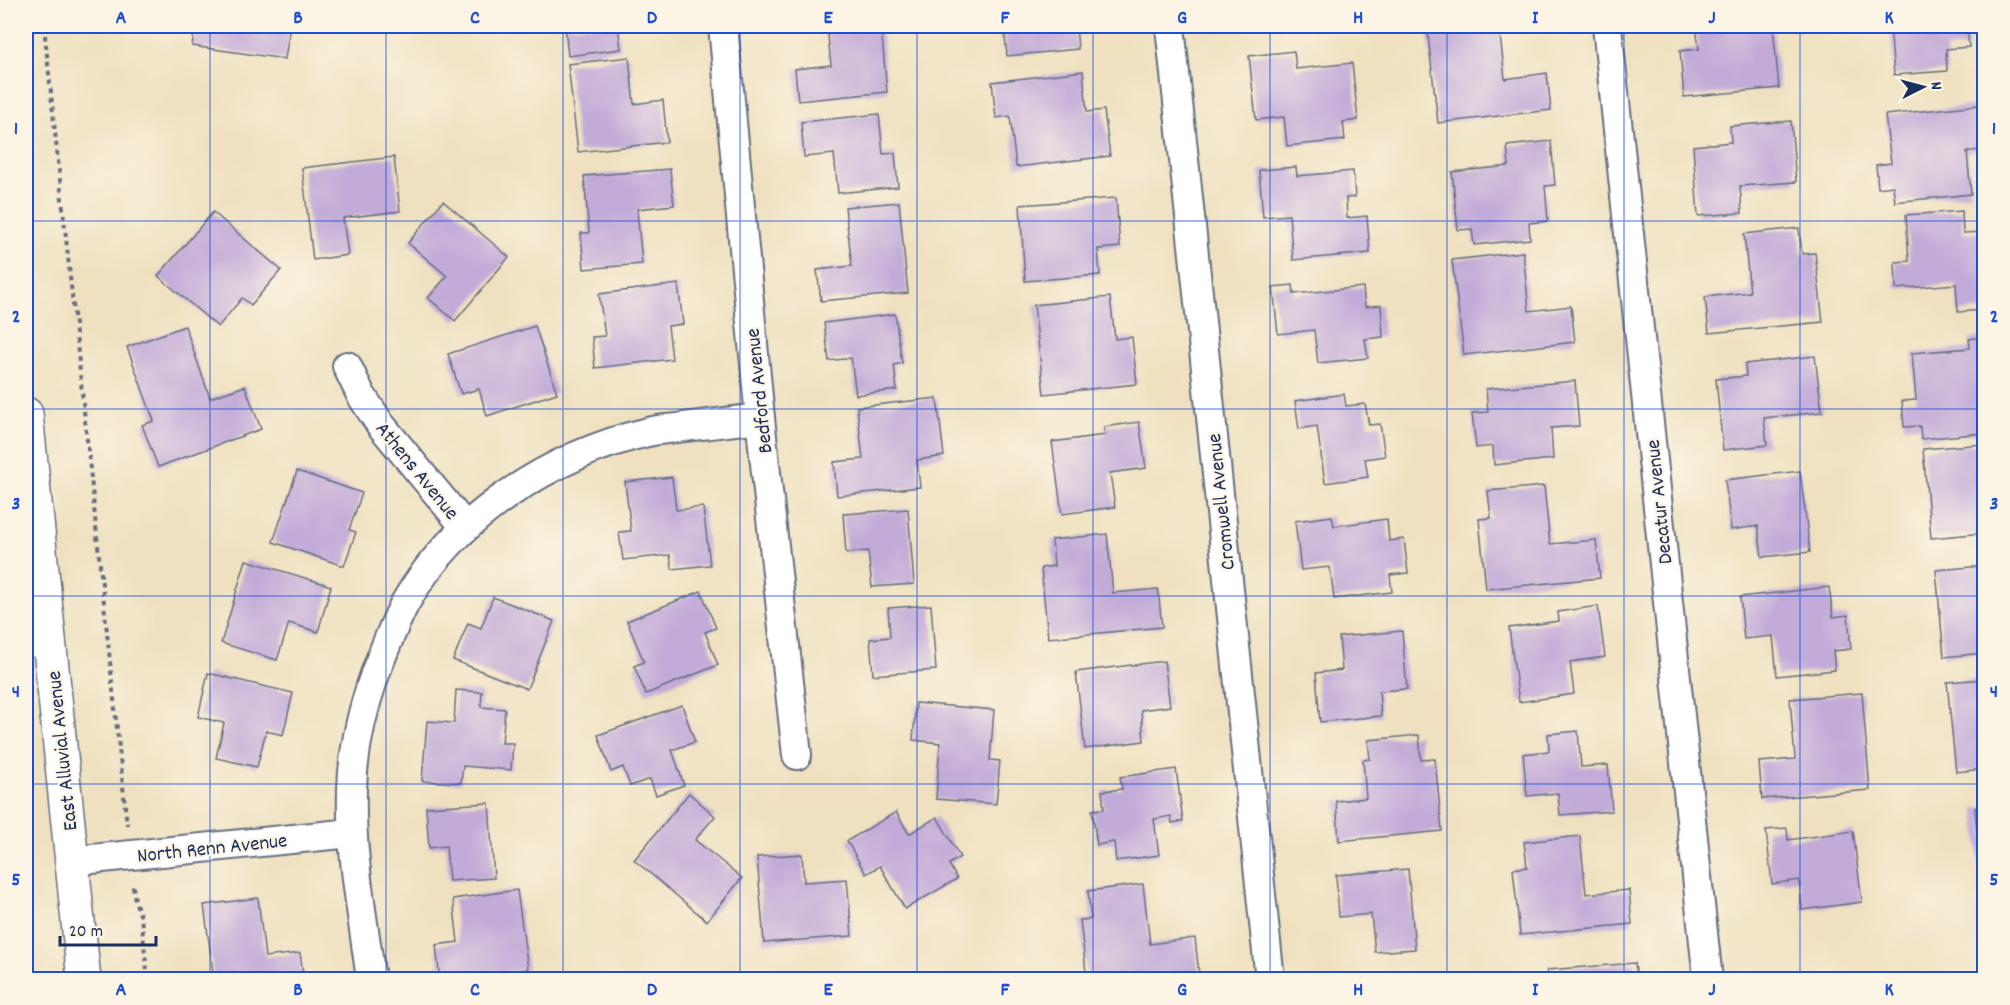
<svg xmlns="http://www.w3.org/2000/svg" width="2010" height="1005" font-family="Dekko,sans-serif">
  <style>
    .building { fill: #c2abd8 }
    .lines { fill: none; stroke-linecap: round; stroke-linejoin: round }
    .lane-casing { stroke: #656d80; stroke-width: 16 }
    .street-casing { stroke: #656d80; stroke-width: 32 }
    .secondary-casing { stroke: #656d80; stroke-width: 36 }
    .path { stroke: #656d80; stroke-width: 4; stroke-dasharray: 4.5 4.5; stroke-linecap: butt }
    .lane { stroke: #fff; stroke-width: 14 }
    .street { stroke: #fff; stroke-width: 28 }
    .secondary { stroke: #fff; stroke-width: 33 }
    .grid { fill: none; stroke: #1d4ed8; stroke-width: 1.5; stroke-opacity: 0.55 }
    .labels { text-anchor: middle; stroke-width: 4.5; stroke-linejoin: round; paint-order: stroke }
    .street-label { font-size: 21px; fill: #1b2f5e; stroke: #fcf5e5 }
    .neatline { fill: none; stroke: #1d4ed8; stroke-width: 2 }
    .grid-label { font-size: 20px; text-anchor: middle; font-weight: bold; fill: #1d4ed8 }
  </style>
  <rect width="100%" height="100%" fill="#fcf5e5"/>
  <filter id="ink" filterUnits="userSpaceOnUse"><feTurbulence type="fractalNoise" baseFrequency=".0167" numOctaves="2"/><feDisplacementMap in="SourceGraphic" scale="12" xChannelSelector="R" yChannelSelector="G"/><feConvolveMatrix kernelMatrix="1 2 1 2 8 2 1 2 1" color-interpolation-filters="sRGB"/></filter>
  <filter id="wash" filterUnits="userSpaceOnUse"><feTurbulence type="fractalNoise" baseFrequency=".008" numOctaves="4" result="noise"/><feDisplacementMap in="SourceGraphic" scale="24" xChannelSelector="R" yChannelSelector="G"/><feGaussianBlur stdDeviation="1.35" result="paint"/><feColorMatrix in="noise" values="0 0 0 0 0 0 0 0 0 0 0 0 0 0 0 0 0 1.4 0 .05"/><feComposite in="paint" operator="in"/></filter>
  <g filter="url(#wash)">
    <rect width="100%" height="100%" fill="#efe1c0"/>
    <g id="blocks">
      <g class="building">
        <polygon points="195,26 290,26 285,59 192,46"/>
        <polygon points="565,26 618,26 621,49 568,56"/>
        <polygon points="827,26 881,26 887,92 798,101 795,69 831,65"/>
        <polygon points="1004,26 1076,26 1078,49 1007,56"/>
        <polygon points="1438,26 1499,26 1505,79 1547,73 1551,110 1438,123 1427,27"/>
        <polygon points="1696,26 1773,26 1779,88 1684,97 1680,51 1699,49"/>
        <polygon points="1890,26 1967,26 1969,47 1946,49 1947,71 1894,75"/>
        <polygon points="1294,51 1296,69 1352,63 1358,120 1343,122 1345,140 1287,146 1284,117 1256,120 1249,56"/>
        <polygon points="629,57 634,104 663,100 667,142 578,152 568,64"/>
        <polygon points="1083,71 1087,112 1104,110 1110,156 1016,167 1010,116 996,118 992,82"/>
        <polygon points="1979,105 1984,149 1967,152 1971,194 1895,202 1893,186 1878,188 1876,165 1891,163 1885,115"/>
        <polygon points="879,114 883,154 895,153 898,187 838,193 834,154 804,157 801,122"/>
        <polygon points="1791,121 1796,182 1740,186 1742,213 1698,216 1693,146 1731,142 1730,126"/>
        <polygon points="1551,141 1555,185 1545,186 1548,221 1529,223 1530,239 1474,245 1472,229 1458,230 1452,172 1509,166 1507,146"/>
        <polygon points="394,157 400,211 343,218 348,255 313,260 302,168"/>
        <polygon points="1296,167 1297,176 1353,171 1355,197 1346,198 1347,218 1367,216 1370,253 1293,260 1289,215 1263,217 1259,170"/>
        <polygon points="670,169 674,205 637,209 642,264 584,269 581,233 589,233 584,176"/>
        <polygon points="1116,198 1120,247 1098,249 1100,275 1025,281 1020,205"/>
        <polygon points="443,201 509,257 455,321 428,298 447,276 408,243"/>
        <polygon points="899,202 908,293 821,301 817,270 852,266 845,207"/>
        <polygon points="1962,211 1963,233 1984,232 1984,310 1958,312 1956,284 1896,289 1895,262 1909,261 1906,215"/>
        <polygon points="213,212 281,270 251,305 242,298 218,327 158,276"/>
        <polygon points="1799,228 1802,254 1815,253 1823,322 1709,333 1705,297 1750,292 1744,234"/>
        <polygon points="1523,252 1529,311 1571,306 1575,342 1464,355 1452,260"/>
        <polygon points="678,284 683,324 668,326 672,359 595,368 592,337 605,336 599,294"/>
        <polygon points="1293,285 1294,294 1363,287 1365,307 1381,305 1383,337 1365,339 1368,358 1318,363 1314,330 1278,334 1273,287"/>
        <polygon points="1110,297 1115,339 1132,337 1137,384 1044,394 1034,305"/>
        <polygon points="895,314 902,363 894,365 897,390 856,395 851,358 829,361 824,323"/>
        <polygon points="185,326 210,398 245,386 261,429 158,467 142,425 154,421 127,347"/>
        <polygon points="535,326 557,393 487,416 479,389 461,394 448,354"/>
        <polygon points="1984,337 1984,433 1921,439 1920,426 1904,427 1902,401 1916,400 1912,353 1970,348 1969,339"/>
        <polygon points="1815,356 1822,412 1764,418 1767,445 1723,450 1716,379 1746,376 1745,364"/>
        <polygon points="1575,381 1579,426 1551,428 1553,459 1494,465 1493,446 1476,448 1472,413 1488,412 1486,389"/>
        <polygon points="1344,394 1346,406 1365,404 1369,425 1380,424 1385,456 1365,459 1368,477 1325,483 1317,426 1299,429 1295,401"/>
        <polygon points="937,398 944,456 917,460 920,487 837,496 834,462 863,459 857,407"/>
        <polygon points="1139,422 1146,468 1110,473 1115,507 1062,514 1052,442 1105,435 1104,427"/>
        <polygon points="1984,444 1984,533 1931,538 1923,449"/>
        <polygon points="297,471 362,493 349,530 356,532 344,566 273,542"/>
        <polygon points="1800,471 1810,552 1762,557 1758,526 1731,530 1725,480"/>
        <polygon points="672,477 676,510 703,507 710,565 672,569 670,555 623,560 619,532 631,531 625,482"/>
        <polygon points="1544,486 1550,544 1596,540 1600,578 1486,589 1479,519 1491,518 1488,491"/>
        <polygon points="908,509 914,584 872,587 868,551 846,553 843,514"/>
        <polygon points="1332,516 1334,526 1387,519 1389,541 1404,539 1408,573 1390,575 1392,592 1334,599 1330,567 1301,570 1295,521"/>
        <polygon points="1107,534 1113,593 1158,589 1162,627 1048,638 1041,568 1054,566 1052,540"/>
        <polygon points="246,560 331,586 318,632 289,623 277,660 221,643"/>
        <polygon points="1984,566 1984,653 1944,657 1936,570"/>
        <polygon points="1829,587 1833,617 1848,615 1851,649 1833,651 1835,670 1777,676 1773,636 1744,639 1740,597"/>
        <polygon points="701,591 716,628 705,632 718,665 646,694 634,666 644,662 627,621"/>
        <polygon points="493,597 554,621 527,689 453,660 468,623 481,628"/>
        <polygon points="931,605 936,670 873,675 870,639 890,637 888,608"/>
        <polygon points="1598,606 1605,657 1570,662 1574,694 1519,702 1509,628 1559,621 1558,612"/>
        <polygon points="1402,631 1407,689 1379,691 1381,716 1320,722 1316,673 1342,670 1339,637"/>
        <polygon points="1164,661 1170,706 1141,710 1144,741 1085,749 1076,672"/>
        <polygon points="208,673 293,693 283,735 266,731 257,767 216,758 224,723 198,717"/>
        <polygon points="1984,679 1984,769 1956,772 1947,682"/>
        <polygon points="456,690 482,692 481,707 505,709 502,743 513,743 511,770 463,766 461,783 422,781 427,721 454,723"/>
        <polygon points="1862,693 1870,790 1762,799 1759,762 1795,759 1790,699"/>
        <polygon points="916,703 994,710 990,760 1000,761 996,804 936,799 940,743 913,740"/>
        <polygon points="682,705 695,742 672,750 684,785 656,795 650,779 630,786 623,767 611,772 598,735"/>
        <polygon points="1578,731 1581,767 1608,765 1612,811 1560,815 1558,793 1527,796 1523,754 1549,751 1548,734"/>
        <polygon points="1419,735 1421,760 1435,759 1442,831 1339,841 1336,801 1366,798 1363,760 1370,759 1368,740"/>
        <polygon points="1176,769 1183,821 1172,823 1171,816 1154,819 1159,855 1116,861 1114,842 1097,845 1092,810 1104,809 1102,791 1122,789 1120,777"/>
        <polygon points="689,793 715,816 695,840 742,878 707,921 634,860"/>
        <polygon points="489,803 494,878 449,881 446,846 429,848 426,807"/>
        <polygon points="1984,807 1984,891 1981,891 1975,808"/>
        <polygon points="896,812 909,834 937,817 960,857 949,864 957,879 905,909 880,866 866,874 847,841"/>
        <polygon points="1787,828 1788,840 1853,831 1862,902 1802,910 1799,880 1772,884 1766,830"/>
        <polygon points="1580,836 1586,894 1629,890 1632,924 1520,935 1513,869 1527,867 1524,842"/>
        <polygon points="802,854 804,882 847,879 852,936 764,943 757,857"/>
        <polygon points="1408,869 1415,949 1375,952 1371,914 1339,917 1336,875"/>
        <polygon points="1143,884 1150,944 1195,938 1199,974 1154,980 1087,980 1080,920 1091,919 1088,891"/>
        <polygon points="517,890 528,969 440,980 436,945 458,942 453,899"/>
        <polygon points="258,898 265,957 300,953 304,980 214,980 204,905"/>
        <polygon points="1635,963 1637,980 1548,980 1547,970"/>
      </g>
    </g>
  </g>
  <g filter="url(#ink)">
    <use href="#blocks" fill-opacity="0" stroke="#656d80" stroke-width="1.5"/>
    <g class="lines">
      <defs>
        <polyline id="lane" points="26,650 50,649"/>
        <g id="street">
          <polyline points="723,26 760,418 797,755"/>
          <polyline points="1170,26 1270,980"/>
          <polyline points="1607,26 1708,980"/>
          <polyline points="347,366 361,395 380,424 465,527"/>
          <polyline points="72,861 352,833"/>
          <path d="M 371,980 C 363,917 350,853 352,790 C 353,751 362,711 375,674 C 384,650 393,626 405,603 C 455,516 551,455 648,432 C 659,429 672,429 684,427 C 709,424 735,421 760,418"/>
        </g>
        <polyline id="secondary" points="26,414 84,980"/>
      </defs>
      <use href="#lane" class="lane-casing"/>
      <use href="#street" class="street-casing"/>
      <use href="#secondary" class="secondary-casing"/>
      <g class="path">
        <polyline points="44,26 127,825"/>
        <polyline points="133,886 135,901 141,917 148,980"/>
      </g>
      <use href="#lane" class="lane"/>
      <use href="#street" class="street"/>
      <use href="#secondary" class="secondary"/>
    </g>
  </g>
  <path class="grid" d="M 210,26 L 210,980M 386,26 L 386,980M 563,26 L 563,980M 740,26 L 740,980M 917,26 L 917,980M 1093,26 L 1093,980M 1270,26 L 1270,980M 1447,26 L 1447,980M 1624,26 L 1624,980M 1800,26 L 1800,980M 26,221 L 1984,221M 26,409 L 1984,409M 26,596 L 1984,596M 26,784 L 1984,784"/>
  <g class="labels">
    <g class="street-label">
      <text transform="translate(758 391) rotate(-96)" y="7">Bedford Avenue</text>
      <text transform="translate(418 470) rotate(51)" y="7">Athens Avenue</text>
      <text transform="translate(1220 502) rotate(-96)" y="7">Cromwell Avenue</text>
      <text transform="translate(1658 502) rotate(-96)" y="7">Decatur Avenue</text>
      <text transform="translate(61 751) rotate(-96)" y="7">East Alluvial Avenue</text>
      <text transform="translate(212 847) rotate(-6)" y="7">North Renn Avenue</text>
    </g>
  </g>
  <rect width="2010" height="1005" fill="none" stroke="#fcf5e5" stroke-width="66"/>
  <g transform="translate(1923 87) rotate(84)" stroke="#fcf5e5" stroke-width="4.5" paint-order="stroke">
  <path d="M0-4.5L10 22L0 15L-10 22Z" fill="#1b2f5e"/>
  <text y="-9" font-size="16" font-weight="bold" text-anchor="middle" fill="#1b2f5e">N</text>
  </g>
  <path d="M60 936v9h96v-9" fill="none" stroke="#1b2f5e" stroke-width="3"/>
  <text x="69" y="936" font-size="18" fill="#1b2f5e" stroke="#fcf5e5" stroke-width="4.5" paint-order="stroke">20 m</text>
  <rect x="33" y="33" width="1944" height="939" class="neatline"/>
  <g class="grid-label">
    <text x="121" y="23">A</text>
    <text x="298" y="23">B</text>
    <text x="475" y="23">C</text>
    <text x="652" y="23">D</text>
    <text x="828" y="23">E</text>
    <text x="1005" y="23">F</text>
    <text x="1182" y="23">G</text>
    <text x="1358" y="23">H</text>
    <text x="1535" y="23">I</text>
    <text x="1712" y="23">J</text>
    <text x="1889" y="23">K</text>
    <text x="16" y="134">1</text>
    <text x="1994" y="134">1</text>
    <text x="16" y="322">2</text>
    <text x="1994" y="322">2</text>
    <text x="16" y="509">3</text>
    <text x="1994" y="509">3</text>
    <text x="16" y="697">4</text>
    <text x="1994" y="697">4</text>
    <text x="16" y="885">5</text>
    <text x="1994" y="885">5</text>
    <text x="121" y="995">A</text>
    <text x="298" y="995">B</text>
    <text x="475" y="995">C</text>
    <text x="652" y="995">D</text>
    <text x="828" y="995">E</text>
    <text x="1005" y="995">F</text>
    <text x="1182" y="995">G</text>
    <text x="1358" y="995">H</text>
    <text x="1535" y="995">I</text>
    <text x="1712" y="995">J</text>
    <text x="1889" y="995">K</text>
  </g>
</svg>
